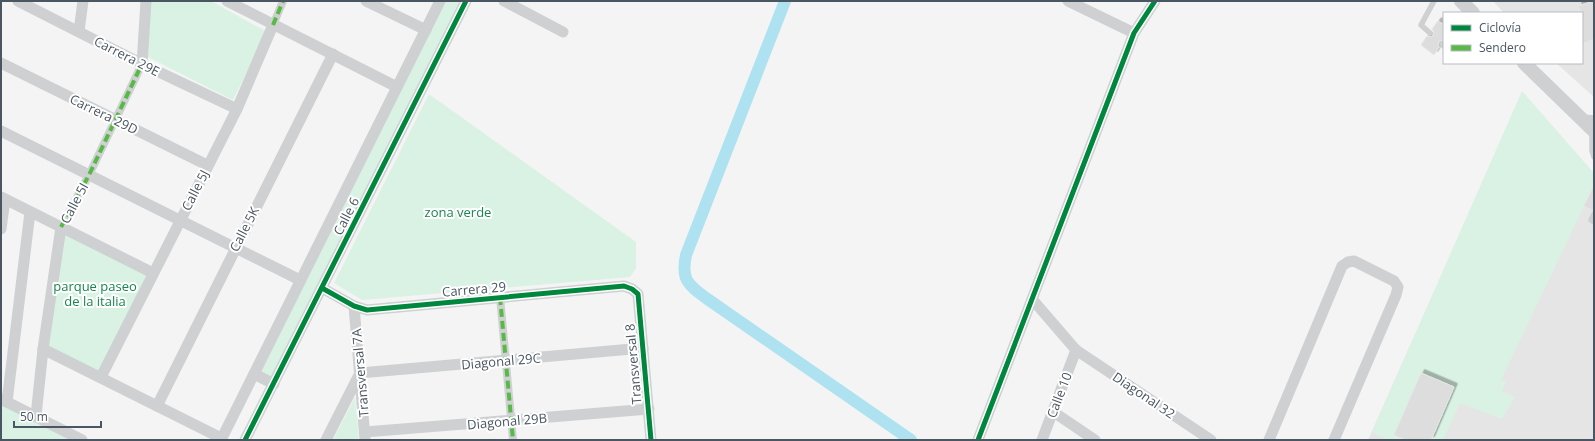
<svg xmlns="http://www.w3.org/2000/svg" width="1595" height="441" font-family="'Open Sans',sans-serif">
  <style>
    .education { fill: #e6e5e6 }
    .green { fill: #d9f2e3 }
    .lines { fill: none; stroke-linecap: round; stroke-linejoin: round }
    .canal { stroke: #aee2f0; stroke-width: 12 }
    .building { fill: #ddddde; stroke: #e5e6e7; filter: url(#shadow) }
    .service { stroke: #ced0d2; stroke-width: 5.5 }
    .pedestrian { stroke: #ced0d2; stroke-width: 8 }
    .minor { stroke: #ced0d2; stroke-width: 11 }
    .tertiary { stroke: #ced0d2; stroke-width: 14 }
    .quiet { stroke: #58b947; stroke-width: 4; stroke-dasharray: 8 4; stroke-linecap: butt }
    .cycleway-casing { stroke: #fff; stroke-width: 8 }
    .cycleway { stroke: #00873e; stroke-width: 5 }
    .labels { text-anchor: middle; stroke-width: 4; stroke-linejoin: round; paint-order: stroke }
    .street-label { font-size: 13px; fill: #4a5661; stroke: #fff }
    .park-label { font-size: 13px; fill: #17864f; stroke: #fff }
  </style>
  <defs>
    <filter id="shadow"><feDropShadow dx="3.5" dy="-3.5" stdDeviation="0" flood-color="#0004"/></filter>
  </defs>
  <rect width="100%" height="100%" fill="#f4f4f4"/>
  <g class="education">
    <polygon points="1493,1 1594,1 1594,97 1556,63 1582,63 1582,13 1504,13"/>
    <polygon points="1594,173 1588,197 1594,200 1594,440 1368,440 1433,294"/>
  </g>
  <g class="green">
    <polygon points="151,1 211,1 267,32 233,100 146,56"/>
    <polygon points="436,1 466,1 274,384 254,374"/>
    <polygon points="1522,91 1594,173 1594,185 1501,380 1506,382 1502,391 1515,397 1502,419 1460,403 1443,440 1431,440 1395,435 1406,440 1389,440 1372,432"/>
    <polygon points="429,94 636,242 636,268 630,277 362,300 334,283"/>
    <polygon points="61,227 153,273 101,377 43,349"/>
    <polygon points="355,397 359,440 333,440"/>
    <polygon points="1,399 84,440 1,440"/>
  </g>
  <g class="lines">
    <path class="canal" d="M 785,1 L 686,255 C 681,279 687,284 706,298 L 911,440"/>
  </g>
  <g class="building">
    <polygon points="1594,1 1594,39 1582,44 1582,13 1578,6"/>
    <polygon points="1438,21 1444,25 1444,40 1439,41 1438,45 1439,47 1434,55 1421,45 1427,36 1431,37 1433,36 1434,32 1432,29"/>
    <polygon points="1594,185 1594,210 1592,210 1584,206"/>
    <polygon points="1421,373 1454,387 1431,440 1406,440 1394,435"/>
  </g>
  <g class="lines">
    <g class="service">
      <polyline points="1430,33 1421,25 1434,1"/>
      <polyline points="1442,44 1444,46"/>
      <polyline points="1582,117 1594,118"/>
      <polyline points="1592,131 1592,151 1594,157"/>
      <polyline points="1594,214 1591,220 1594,222"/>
    </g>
    <g class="pedestrian">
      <polyline points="273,25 283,1"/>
      <polyline points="61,227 89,175 142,64"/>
      <polyline points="500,297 513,440"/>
    </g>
    <g class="minor">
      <polyline points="18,1 142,64 237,109"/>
      <polyline points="227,1 397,87"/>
      <polyline points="366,1 426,30"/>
      <polyline points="504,1 563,32"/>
      <polyline points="1068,1 1134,33"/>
      <polyline points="79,31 83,1"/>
      <polyline points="1,63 207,165"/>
      <polyline points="142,64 146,1"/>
      <polyline points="1,131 300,280"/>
      <polyline points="1,197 153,273"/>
      <polyline points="1,229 5,199"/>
      <polyline points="322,288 354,306 367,310 624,286 632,289 638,294 651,440"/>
      <polyline points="1032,299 1076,350 1211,440"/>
      <polyline points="354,306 365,439"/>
      <polyline points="43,349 221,438"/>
      <polyline points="254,374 274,384"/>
      <polyline points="101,377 237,109 273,25"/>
      <polyline points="1,399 82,440"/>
      <polyline points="7,402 30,212"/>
      <polyline points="157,406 333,54"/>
      <polyline points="1052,411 1095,440"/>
      <polyline points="36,416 43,349 61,227"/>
      <polyline points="365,432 649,409"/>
      <polyline points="221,440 440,1"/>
      <polyline points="245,440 466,1"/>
      <polyline points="326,440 360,373 643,348"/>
      <polyline points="978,440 1134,33 1155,1"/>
      <polyline points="1042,440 1076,350"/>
      <polyline points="1269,440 1342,266 1348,262 1354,261 1394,281 1398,287 1396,295 1334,440"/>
    </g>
    <g class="tertiary">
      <polyline points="1461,1 1473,13"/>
      <polyline points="1524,63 1594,131"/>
    </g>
    <g class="quiet">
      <polyline points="273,25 283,1"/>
      <polyline points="61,227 89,175 142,64"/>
      <polyline points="500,297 513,440"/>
    </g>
    <defs>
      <g id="cycleway">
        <polyline points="322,288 354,306 367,310 624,286 632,289 638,294 651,440"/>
        <polyline points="245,440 466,1"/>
        <polyline points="978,440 1134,33 1155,1"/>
      </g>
    </defs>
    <use href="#cycleway" class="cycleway-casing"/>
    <use href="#cycleway" class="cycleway"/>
  </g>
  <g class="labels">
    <g class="street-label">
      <text transform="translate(127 56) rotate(27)" y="5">Carrera 29E</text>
      <text transform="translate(104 114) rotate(26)" y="5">Carrera 29D</text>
      <text transform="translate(195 190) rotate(-63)" y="5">Calle 5J</text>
      <text transform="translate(74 203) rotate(-62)" y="5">Calle 5I</text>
      <text transform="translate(346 216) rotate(-63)" y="5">Calle 6</text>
      <text transform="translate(244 229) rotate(-63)" y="5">Calle 5K</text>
      <text transform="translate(474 289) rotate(-5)" y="5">Carrera 29</text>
      <text transform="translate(501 361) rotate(-5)" y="5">Diagonal 29C</text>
      <text transform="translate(633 364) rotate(-95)" y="5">Transversal 8</text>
      <text transform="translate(360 373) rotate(-95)" y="5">Transversal 7A</text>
      <text transform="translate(1059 395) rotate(-69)" y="5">Calle 10</text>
      <text transform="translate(1144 395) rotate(34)" y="5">Diagonal 32</text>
      <text transform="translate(507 421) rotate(-5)" y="5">Diagonal 29B</text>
    </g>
    <g class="park-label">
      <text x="458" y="217">zona verde</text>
      <text x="95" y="291">parque paseo<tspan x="95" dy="15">de la italia</tspan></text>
    </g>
  </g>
  <rect width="1595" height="441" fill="none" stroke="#4a5661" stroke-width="4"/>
  <rect x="1443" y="12" width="140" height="52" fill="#ffffff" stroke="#b7bbc0"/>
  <rect x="1451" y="25" width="20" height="6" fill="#00873e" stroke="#b7bbc0"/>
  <text x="1479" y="32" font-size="12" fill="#4a5661">Ciclovía</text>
  <rect x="1451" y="45" width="20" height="6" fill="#58b947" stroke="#b7bbc0"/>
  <text x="1479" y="52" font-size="12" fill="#4a5661">Sendero</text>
  <path d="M14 421v6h87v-6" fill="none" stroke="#4a5661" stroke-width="2"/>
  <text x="20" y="421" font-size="12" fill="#4a5661" stroke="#ffffff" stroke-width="3" paint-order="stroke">50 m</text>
</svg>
